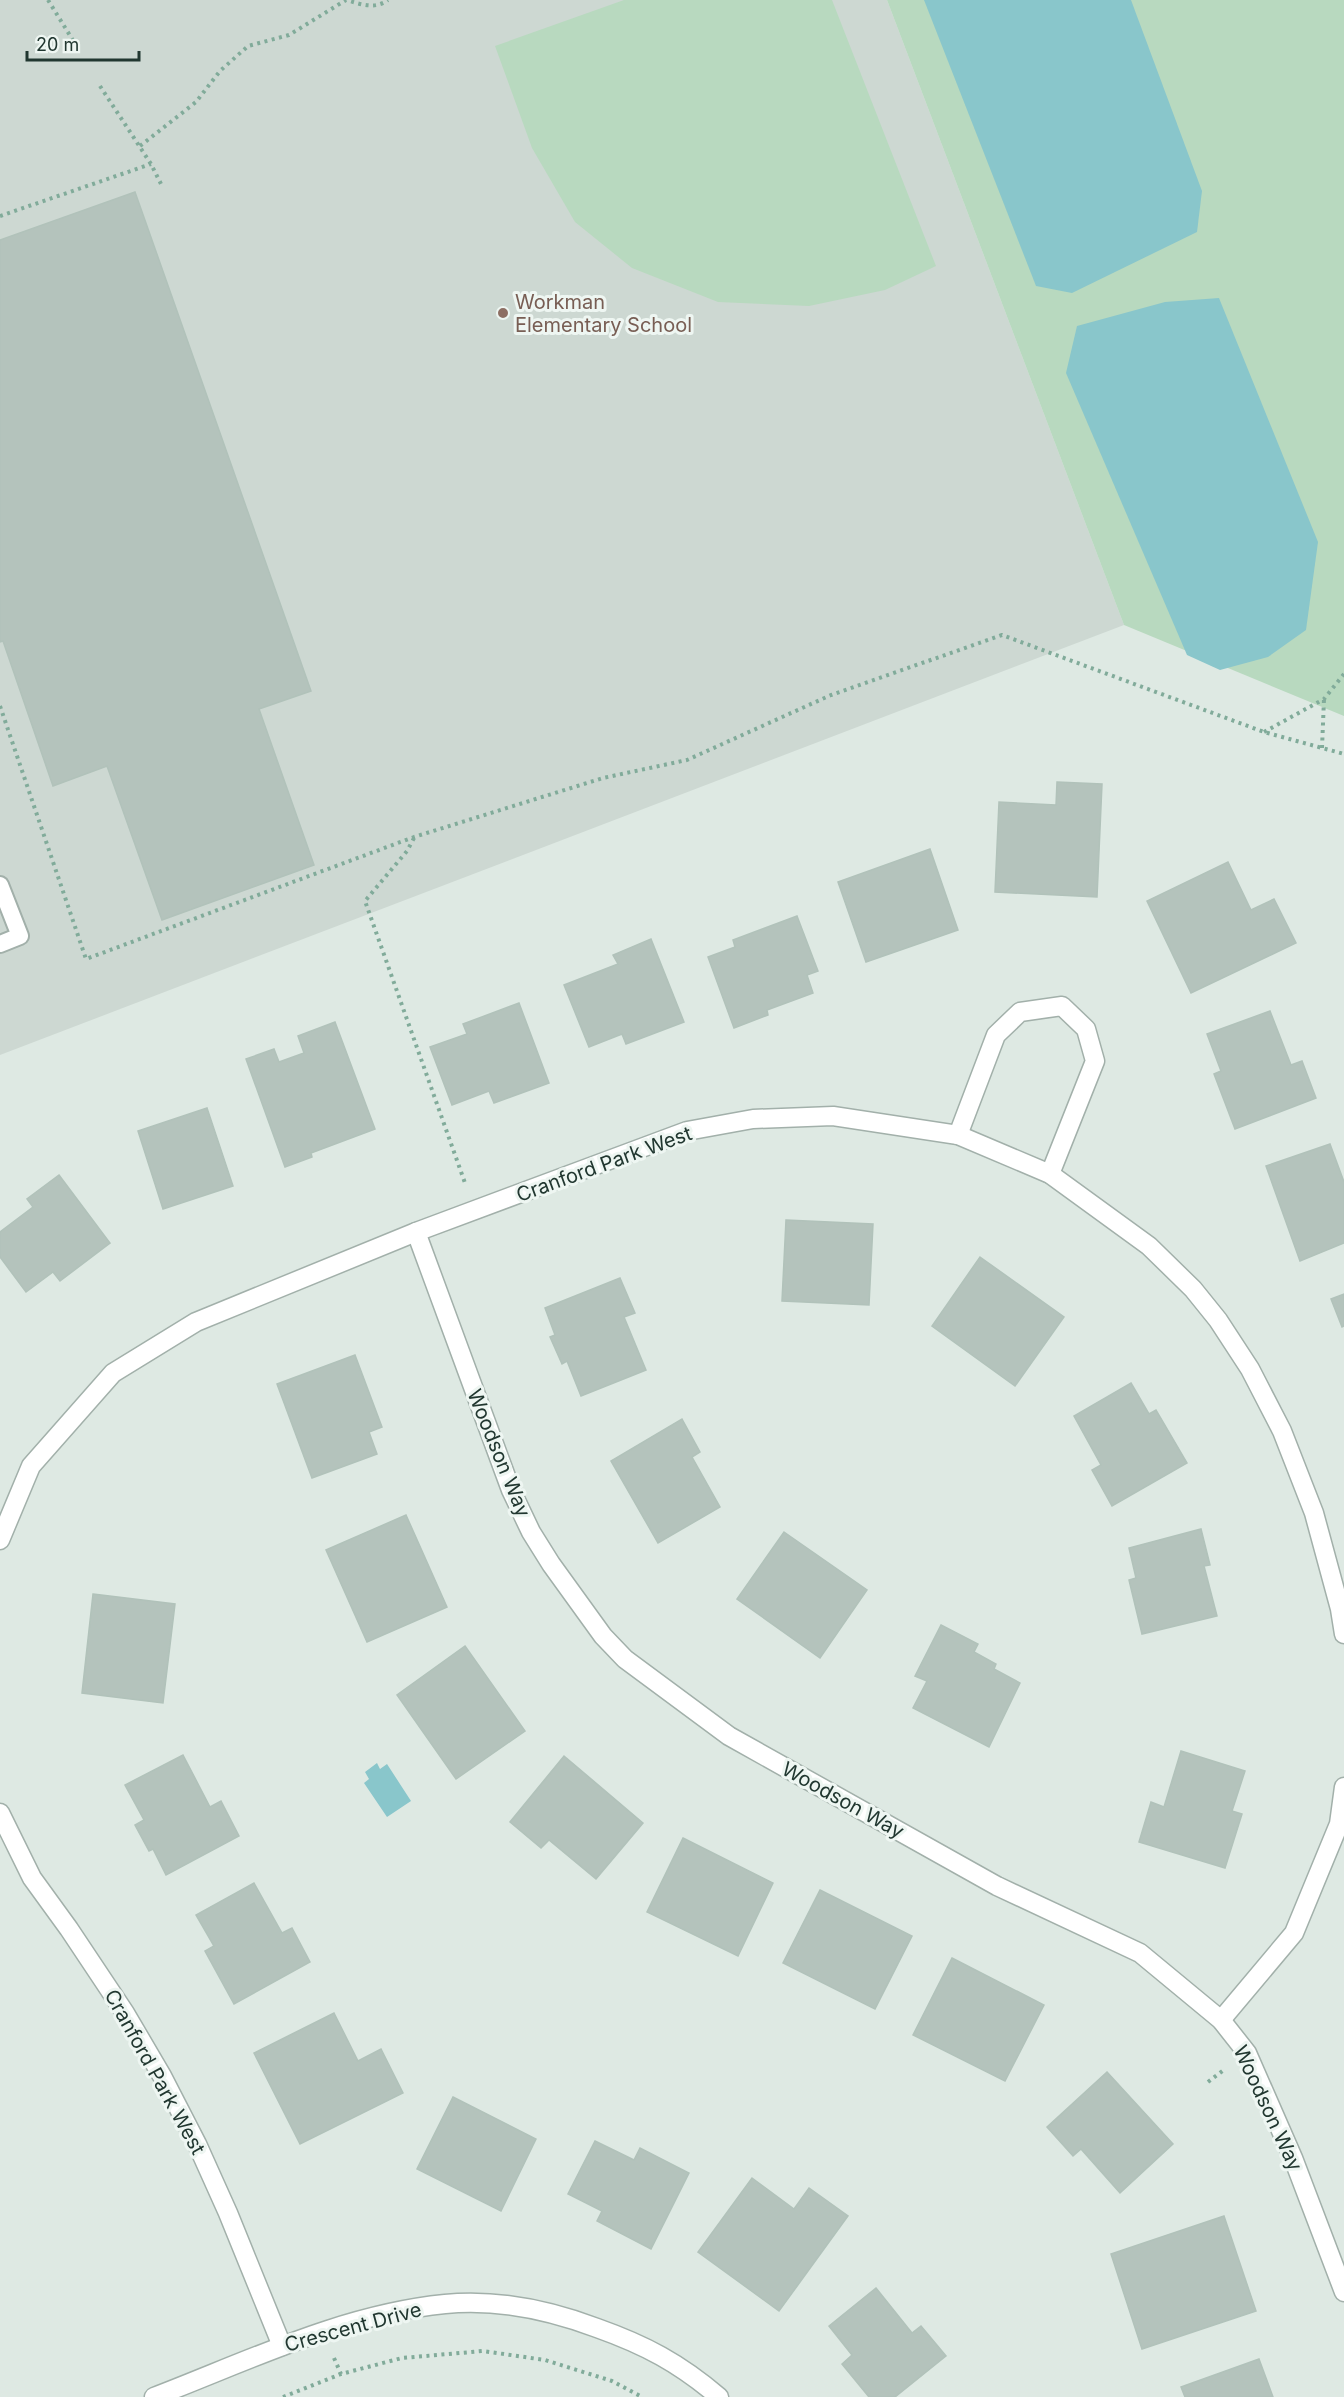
<svg xmlns="http://www.w3.org/2000/svg" width="1344" height="2397" font-family="Inter,sans-serif">
  <style>
    .built { fill: #cdd8d2 }
    .green { fill: #b8d9bf }
    .water { fill: #89c6cb }
    .building { fill: #b4c3bc; stroke: #b1c2ba; stroke-width: 1.5 }
    .lines { fill: none; stroke-linecap: round; stroke-linejoin: round }
    .service-casing { stroke: #a2b0aa; stroke-width: 20 }
    .minor-casing { stroke: #a2b0aa; stroke-width: 21 }
    .path { stroke: #81ab9a; stroke-width: 4; stroke-dasharray: 3 4.5; stroke-linecap: butt }
    .service { stroke: #fff; stroke-width: 16 }
    .minor { stroke: #fff; stroke-width: 18 }
    .education-dot { fill: #8d6e63; stroke: #eef6f2; stroke-width: 2 }
    .labels { text-anchor: middle; stroke-width: 6; stroke-linejoin: round; paint-order: stroke }
    .education-label { font-size: 20px; fill: #785e54; stroke: #eef6f2; text-anchor: start }
    .street-label { font-size: 20px; fill: #213730; stroke: #eef6f2 }
  </style>
  <rect width="100%" height="100%" fill="#dee9e3"/>
  <polygon class="built" points="0,0 887,0 1124,625 0,1055"/>
  <g class="green">
    <polygon points="624,0 832,0 936,266 885,290 809,306 718,302 632,268 575,222 532,148 495,46"/>
    <polygon points="887,0 1344,0 1344,716 1124,625"/>
  </g>
  <g class="water">
    <polygon points="924,0 1131,0 1202,191 1197,232 1072,293 1036,286"/>
    <polygon points="1219,298 1318,542 1306,630 1268,657 1220,670 1187,655 1066,373 1077,326 1165,302"/>
    <polygon points="377,1763 380,1769 387,1764 411,1801 387,1817 364,1783 369,1779 365,1772"/>
  </g>
  <g class="building">
    <polygon points="135,192 311,691 259,709 314,865 162,920 107,766 53,786 3,641 0,642 0,240"/>
    <polygon points="1057,782 1102,784 1097,897 995,892 999,802 1056,805"/>
    <polygon points="930,849 958,930 866,962 838,882"/>
    <polygon points="1228,862 1251,910 1274,899 1296,943 1191,993 1147,901"/>
    <polygon points="797,916 818,971 807,975 813,993 767,1010 768,1015 734,1028 708,957 735,947 733,940"/>
    <polygon points="651,939 684,1022 626,1044 622,1034 589,1047 564,985 618,964 613,955"/>
    <polygon points="519,1003 549,1083 494,1103 489,1091 452,1105 430,1047 467,1034 463,1024"/>
    <polygon points="1270,1011 1291,1065 1302,1061 1316,1098 1235,1129 1214,1074 1221,1071 1207,1034"/>
    <polygon points="335,1022 375,1129 311,1153 312,1157 285,1167 246,1059 274,1049 279,1062 304,1053 298,1036"/>
    <polygon points="207,1108 233,1186 163,1209 138,1131"/>
    <polygon points="1330,1144 1344,1182 1344,1243 1300,1261 1266,1166"/>
    <polygon points="59,1175 110,1243 60,1281 53,1272 26,1292 0,1257 0,1232 33,1207 27,1199"/>
    <polygon points="786,1220 873,1224 869,1305 782,1301"/>
    <polygon points="980,1257 1064,1317 1015,1386 932,1326"/>
    <polygon points="620,1278 635,1313 624,1317 646,1370 581,1396 567,1361 562,1364 550,1337 555,1335 545,1308"/>
    <polygon points="1344,1294 1344,1326 1342,1327 1331,1299"/>
    <polygon points="355,1355 382,1427 369,1432 377,1454 312,1478 277,1384"/>
    <polygon points="1131,1383 1149,1414 1156,1410 1187,1463 1112,1506 1092,1470 1101,1465 1074,1416"/>
    <polygon points="682,1419 700,1452 692,1457 720,1507 658,1543 611,1461"/>
    <polygon points="406,1515 447,1607 367,1642 326,1550"/>
    <polygon points="1201,1529 1210,1565 1204,1566 1217,1616 1142,1634 1129,1580 1136,1578 1129,1548"/>
    <polygon points="784,1532 867,1590 820,1658 737,1599"/>
    <polygon points="93,1594 175,1604 163,1703 82,1693"/>
    <polygon points="941,1625 978,1644 974,1652 996,1664 994,1669 1020,1683 989,1747 913,1708 927,1681 915,1676"/>
    <polygon points="465,1646 525,1731 456,1779 397,1695"/>
    <polygon points="1181,1751 1245,1771 1232,1811 1242,1814 1225,1868 1139,1842 1151,1802 1164,1807"/>
    <polygon points="183,1755 210,1807 221,1801 239,1836 166,1875 153,1849 149,1851 135,1825 144,1820 125,1785"/>
    <polygon points="564,1756 643,1823 596,1879 549,1840 541,1848 510,1822"/>
    <polygon points="683,1838 773,1883 738,1956 647,1912"/>
    <polygon points="254,1883 282,1933 292,1928 310,1962 234,2004 205,1951 214,1946 196,1915"/>
    <polygon points="820,1890 912,1936 875,2009 783,1963"/>
    <polygon points="952,1958 1044,2005 1005,2081 913,2035"/>
    <polygon points="334,2013 358,2061 381,2049 403,2093 300,2144 254,2053"/>
    <polygon points="1107,2072 1173,2144 1120,2193 1081,2149 1073,2156 1047,2127"/>
    <polygon points="453,2097 536,2139 501,2211 417,2169"/>
    <polygon points="595,2141 634,2160 640,2148 689,2173 651,2249 597,2221 602,2211 568,2194"/>
    <polygon points="752,2178 794,2209 809,2188 848,2216 779,2311 698,2252"/>
    <polygon points="1224,2216 1256,2311 1142,2349 1111,2254"/>
    <polygon points="876,2288 912,2333 921,2326 946,2356 895,2397 869,2397 842,2364 852,2355 829,2326"/>
    <polygon points="1259,2359 1273,2397 1185,2397 1181,2387"/>
  </g>
  <g class="lines">
    <defs>
      <polyline id="service" points="0,885 20,936 0,944"/>
      <g id="minor">
        <polyline points="958,1135 996,1035 1020,1012 1062,1006 1086,1029 1095,1061 1050,1174"/>
        <polyline points="416,1232 511,1490 531,1532 551,1564 603,1636 625,1659 729,1736 997,1886 1140,1953 1221,2020 1247,2053 1293,2158 1344,2292"/>
        <polyline points="0,1540 31,1466 113,1373 196,1322 416,1232 687,1131 753,1119 833,1116 958,1135 1050,1174 1149,1246 1193,1289 1218,1320 1250,1369 1282,1431 1314,1513 1340,1609 1344,1634"/>
        <polyline points="0,1813 32,1878 69,1929 125,2013 162,2076 197,2144 228,2213 282,2346"/>
        <polyline points="1221,2020 1294,1933 1339,1824 1344,1787"/>
        <path d="M 154,2397 C 248,2361 343,2314 445,2304 C 496,2299 549,2310 597,2328 C 645,2345 679,2363 719,2397"/>
      </g>
    </defs>
    <use href="#service" class="service-casing"/>
    <use href="#minor" class="minor-casing"/>
    <g class="path">
      <polyline points="48,0 74,42"/>
      <polyline points="100,86 151,164 162,186"/>
      <path d="M 140,146 L 196,102 L 220,71 L 248,46 L 289,35 L 346,0 C 361,4 374,10 388,0"/>
      <polyline points="0,216 151,164"/>
      <polyline points="0,706 86,959 414,837 603,778 687,760 831,695 1002,635 1264,732 1344,754"/>
      <polyline points="1264,732 1324,699 1344,674"/>
      <polyline points="1322,748 1324,699"/>
      <polyline points="414,838 407,851 365,901 465,1183"/>
      <polyline points="1208,2082 1225,2069"/>
      <polyline points="334,2358 341,2374"/>
      <polyline points="283,2397 341,2374 402,2358 483,2351 545,2360 612,2381 642,2397"/>
    </g>
    <use href="#service" class="service"/>
    <use href="#minor" class="minor"/>
  </g>
  <circle class="education-dot" cx="503" cy="313" r="6"/>
  <g class="labels">
    <g class="education-label">
      <text x="515" y="309">Workman<tspan x="515" dy="23">Elementary School</tspan></text>
    </g>
    <g class="street-label">
      <text transform="translate(604 1164) rotate(-20)" y="7">Cranford Park West</text>
      <text transform="translate(499 1453) rotate(68)" y="7">Woodson Way</text>
      <text transform="translate(843 1800) rotate(29)" y="7">Woodson Way</text>
      <text transform="translate(155 2072) rotate(61)" y="7">Cranford Park West</text>
      <text transform="translate(1268 2108) rotate(65)" y="7">Woodson Way</text>
      <text transform="translate(353 2327) rotate(-15)" y="7">Crescent Drive</text>
    </g>
  </g>
  <path d="M27 51v9h112v-9" fill="none" stroke="#213730" stroke-width="3"/>
  <text x="36" y="51" font-size="18" fill="#213730" stroke="#eef6f2" stroke-width="4.5" paint-order="stroke">20 m</text>
</svg>
